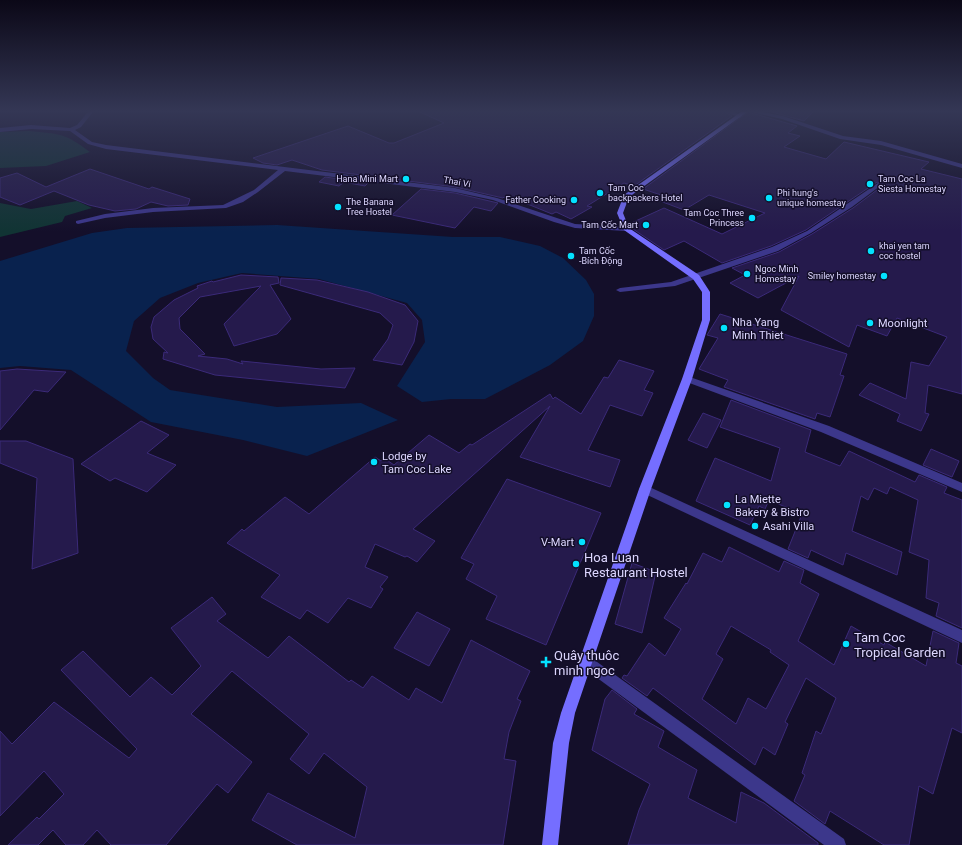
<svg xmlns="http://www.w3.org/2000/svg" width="962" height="845" font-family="Roboto,sans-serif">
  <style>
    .green { fill: #113434 }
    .water { fill: #09224e }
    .building { fill: #251a4c; stroke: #3b2a79; fill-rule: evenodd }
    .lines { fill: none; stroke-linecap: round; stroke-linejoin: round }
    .minor { fill: #3c378b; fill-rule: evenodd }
    .secondary { fill: #756eff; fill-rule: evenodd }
    .poi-dot { fill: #03e2ff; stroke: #140f2a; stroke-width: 1.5 }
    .labels { text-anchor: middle; stroke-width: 3; stroke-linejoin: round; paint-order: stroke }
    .far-poi-label { font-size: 9px; fill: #ddd7ff; stroke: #140f2a; text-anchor: start }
    .far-street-label { font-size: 9px; fill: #ddd7ff; stroke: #140f2a }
    .poi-label { font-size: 11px; fill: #ddd7ff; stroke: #140f2a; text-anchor: start }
    .near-poi-label { font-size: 13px; fill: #ddd7ff; stroke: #140f2a; text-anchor: start }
  </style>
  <rect width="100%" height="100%" fill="#140f2a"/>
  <g class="green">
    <path d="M 29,131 C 60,134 65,133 90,152 L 46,166 L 0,168 L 0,132 Z"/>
    <polygon points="77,201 92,208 65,216 62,222 0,237 0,203 31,209"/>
  </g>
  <polygon class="water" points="277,225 453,237 500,237 540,246 563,258 586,280 594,294 594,316 583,341 550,365 485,399 451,399 422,402 397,386 425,342 422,320 407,303 319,279 242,273 198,283 160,298 134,321 126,351 153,378 170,390 277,407 361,403 398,420 307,456 243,440 151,422 71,370 20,366 0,368 0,261 92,233 127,228"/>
  <g class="building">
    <polygon points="420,112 725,112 732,116 634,186 624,183 587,206 592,207 571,219 556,212 552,214 525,203 522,204 504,197 503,198 455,187 322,170 292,160 277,165 263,163 253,158 348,126 389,143 394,143 444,123"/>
    <polygon points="748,112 797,126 788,133 800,136 784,147 826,159 844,142 929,162 921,169 962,179 962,394 928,385 925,413 929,414 921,431 897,421 900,414 859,395 870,383 906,399 911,362 929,366 947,337 897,318 887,336 857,325 849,347 781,310 799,276 758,298 730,283 745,275 732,268 779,252 812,234 853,208 881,187 882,184 877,182 806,230 771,246 722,263 684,241 664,250 630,227 629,224 664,208 722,234 765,213 709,195 684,210 660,201 667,197 643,189"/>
    <polygon points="772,112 813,112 804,121"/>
    <polygon points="90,169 149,189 152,187 190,199 188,205 168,206 151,202 136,209 115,211 89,205 54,191 20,205 0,197 0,178 17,173 46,187"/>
    <polygon points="325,177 368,183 365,186 344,182 339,186 319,182"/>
    <polygon points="421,189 455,193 498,203 491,211 474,207 455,228 392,215"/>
    <polygon points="241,275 278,277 279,283 270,285 291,319 277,334 234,346 224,324 261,286 200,297 179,318 180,329 205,354 198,356 227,359 243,364 241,361 321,369 355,368 345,388 215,375 163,359 164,352 168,353 153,339 151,327 154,317 174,300 198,288 197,286 212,281 213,282"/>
    <polygon points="281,278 317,280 368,292 405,305 418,321 414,342 402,365 373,360 388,339 393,325 380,313 280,285"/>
    <polygon points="720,314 847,354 840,375 844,376 830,417 817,413 815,419 724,387 728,380 699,369 718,338 707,335"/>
    <polygon points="619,360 654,371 644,390 653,393 642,416 610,405 588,450 620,460 610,487 520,457 550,406 413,529 435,541 417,562 407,556 405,557 375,544 365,567 388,577 380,587 383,589 371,608 348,598 328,623 307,610 300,619 261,597 280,575 227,543 242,529 244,531 285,497 309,514 375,457 381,461 384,458 394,465 429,435 459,453 470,444 472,445 550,394 553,399 555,397 581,414 604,377 608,378"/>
    <polygon points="17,369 66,372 48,392 34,390 0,430 0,371"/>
    <polygon points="731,400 811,430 805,452 840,466 849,451 915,482 919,475 947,487 944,493 962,500 962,628 936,616 939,603 926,598 929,560 909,552 918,500 890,487 887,494 874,488 868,500 861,496 852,531 902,552 897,575 846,553 843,565 811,550 808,558 788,549 802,514 769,500 765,509 759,506 750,525 696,501 715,458 771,481 780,448 720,427"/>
    <polygon points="703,413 721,420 707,448 688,440"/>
    <polygon points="141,421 169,435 147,453 176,465 147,492 115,478 110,481 81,464"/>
    <polygon points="0,441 26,441 73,459 78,553 32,569 37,478 0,463"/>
    <polygon points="931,449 959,461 952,477 923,465"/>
    <polygon points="507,479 601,513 546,645 486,619 497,596 466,579 474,564 461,558"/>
    <path d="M 729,547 L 779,572 L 784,561 L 804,570 L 800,583 L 819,594 L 798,641 L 834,665 L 851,626 L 884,645 L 885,642 L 926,666 L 933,631 L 959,643 L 956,663 L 962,666 L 962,733 L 952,728 L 933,794 L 919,786 L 909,845 L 884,845 L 830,811 L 825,824 L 794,801 L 805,775 L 802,773 L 816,731 L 821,734 L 836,698 L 806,678 L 785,722 L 788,724 L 775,755 L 763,747 L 755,765 L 653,688 L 647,696 L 622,678 L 624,675 L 627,676 L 649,643 L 665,656 L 681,629 L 664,618 L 686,583 L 687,584 L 703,553 L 722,562 ZM 731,626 L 771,650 L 770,652 L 789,665 L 766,709 L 748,698 L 736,724 L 702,699 L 723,659 L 716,654 Z"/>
    <polygon points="632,563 656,572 642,633 615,624"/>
    <polygon points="212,597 226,614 217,621 268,658 289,636 349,682 351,680 363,688 372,676 409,700 416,688 442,703 471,640 530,671 517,699 521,701 509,732 504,759 516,761 503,845 297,845 252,820 268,793 355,838 367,787 324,753 309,774 290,759 309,734 232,671 191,714 252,762 228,793 217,784 166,845 111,845 97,830 83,845 66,845 53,830 38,845 8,845 37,817 39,819 64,794 44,771 0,816 0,731 12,744 54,702 129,758 137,749 61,670 83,651 130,697 151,677 172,695 201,666 171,628"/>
    <polygon points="417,612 450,629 429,666 394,648"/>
    <polygon points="612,690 637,709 634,714 664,731 658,747 697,770 688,798 736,823 741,792 764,803 818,843 818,845 628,845 639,810 650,784 592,750 605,699"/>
  </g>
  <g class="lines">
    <g class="minor">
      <polygon points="88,112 93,112 81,127 75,130 92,142 106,145 455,188 497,198 575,224 626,227 629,229 626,231 575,228 554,222 493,200 455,192 285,171 258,192 243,202 226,208 153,212 105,218 78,224 76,223 76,221 105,214 153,208 223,205 254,190 278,170 106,149 88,144 70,131 31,129 0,132 0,128 31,125 70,128 77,125"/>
      <polygon points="726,112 734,112 743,116 740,118"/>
      <polygon points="751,112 762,112 783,116 843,136 881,141 962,164 962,168 881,145 840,139 782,119"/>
      <polygon points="878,183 881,185 880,186 852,207 811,233 778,251 675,286 620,292 616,290 620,288 671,282 772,247 807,231"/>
      <polygon points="687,376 829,426 962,483 962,492 821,432 684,381 682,379"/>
      <polygon points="645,485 962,630 962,643 641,492 639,489 641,486"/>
      <polygon points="586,654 844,839 846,845 824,845 581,666 579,661 581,656"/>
    </g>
    <polygon class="secondary" points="741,112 747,112 629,197 623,213 629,228 699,275 710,292 710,320 692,379 651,489 575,713 569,743 558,845 542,845 553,743 561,713 639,489 682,379 702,320 702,292 693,279 624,230 617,213 624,195"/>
  </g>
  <linearGradient id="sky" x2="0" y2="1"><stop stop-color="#0b0817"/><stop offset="0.48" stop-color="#343755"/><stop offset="1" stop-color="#343755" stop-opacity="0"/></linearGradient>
  <rect width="962" height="231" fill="url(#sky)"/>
  <g class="poi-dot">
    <circle cx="406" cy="179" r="4"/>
    <circle cx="870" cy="184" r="4"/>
    <circle cx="600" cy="193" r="4"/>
    <circle cx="769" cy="198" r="4"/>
    <circle cx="574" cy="200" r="4"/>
    <circle cx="338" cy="207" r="4"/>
    <circle cx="752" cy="218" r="4"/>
    <circle cx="646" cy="225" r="4"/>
    <circle cx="871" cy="251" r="4"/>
    <circle cx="571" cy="256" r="4"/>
    <circle cx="747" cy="274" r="4"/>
    <circle cx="884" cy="276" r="4"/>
    <circle cx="870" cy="323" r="4"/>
    <circle cx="724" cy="328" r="4"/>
    <circle cx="374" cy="462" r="4"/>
    <circle cx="727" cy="505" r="4"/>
    <circle cx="755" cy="526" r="4"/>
    <circle cx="582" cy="542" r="4"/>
    <circle cx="576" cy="564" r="4"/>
    <circle cx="846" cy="644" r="4"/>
    <path d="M544 656h4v4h4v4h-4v4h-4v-4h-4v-4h4z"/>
  </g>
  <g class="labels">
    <g class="far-poi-label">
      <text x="398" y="182" text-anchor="end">Hana Mini Mart</text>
      <text x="878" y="182">Tam Coc La<tspan x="878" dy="10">Siesta Homestay</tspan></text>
      <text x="608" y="191">Tam Coc<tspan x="608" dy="10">backpackers Hotel</tspan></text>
      <text x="777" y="196">Phi hung's<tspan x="777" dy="10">unique homestay</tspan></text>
      <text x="566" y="203" text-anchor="end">Father Cooking</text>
      <text x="346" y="205">The Banana<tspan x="346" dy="10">Tree Hostel</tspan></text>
      <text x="744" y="216" text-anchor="end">Tam Coc Three<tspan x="744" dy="10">Princess</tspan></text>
      <text x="638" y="228" text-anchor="end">Tam Cốc Mart</text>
      <text x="879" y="249">khai yen tam<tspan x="879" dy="10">coc hostel</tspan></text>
      <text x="579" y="254">Tam Cốc<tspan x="579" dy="10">-Bích Động</tspan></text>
      <text x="755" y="272">Ngoc Minh<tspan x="755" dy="10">Homestay</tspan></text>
      <text x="876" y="279" text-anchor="end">Smiley homestay</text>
    </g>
    <g class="far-street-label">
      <text transform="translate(457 182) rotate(10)" y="3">Thai Vi</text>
    </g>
    <g class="poi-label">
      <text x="732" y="326">Nha Yang<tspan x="732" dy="13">Minh Thiet</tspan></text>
      <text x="878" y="327">Moonlight</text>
      <text x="382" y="460">Lodge by<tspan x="382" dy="13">Tam Coc Lake</tspan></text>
      <text x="735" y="503">La Miette<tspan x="735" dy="13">Bakery &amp; Bistro</tspan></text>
      <text x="763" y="530">Asahi Villa</text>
      <text x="574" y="546" text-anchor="end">V-Mart</text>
    </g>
    <g class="near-poi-label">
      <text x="584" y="562">Hoa Luan<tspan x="584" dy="15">Restaurant Hostel</tspan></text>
      <text x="854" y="642">Tam Coc<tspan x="854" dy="15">Tropical Garden</tspan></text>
      <text x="554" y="660">Quây thuôc<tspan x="554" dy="15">minh ngoc</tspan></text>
    </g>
  </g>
</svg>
